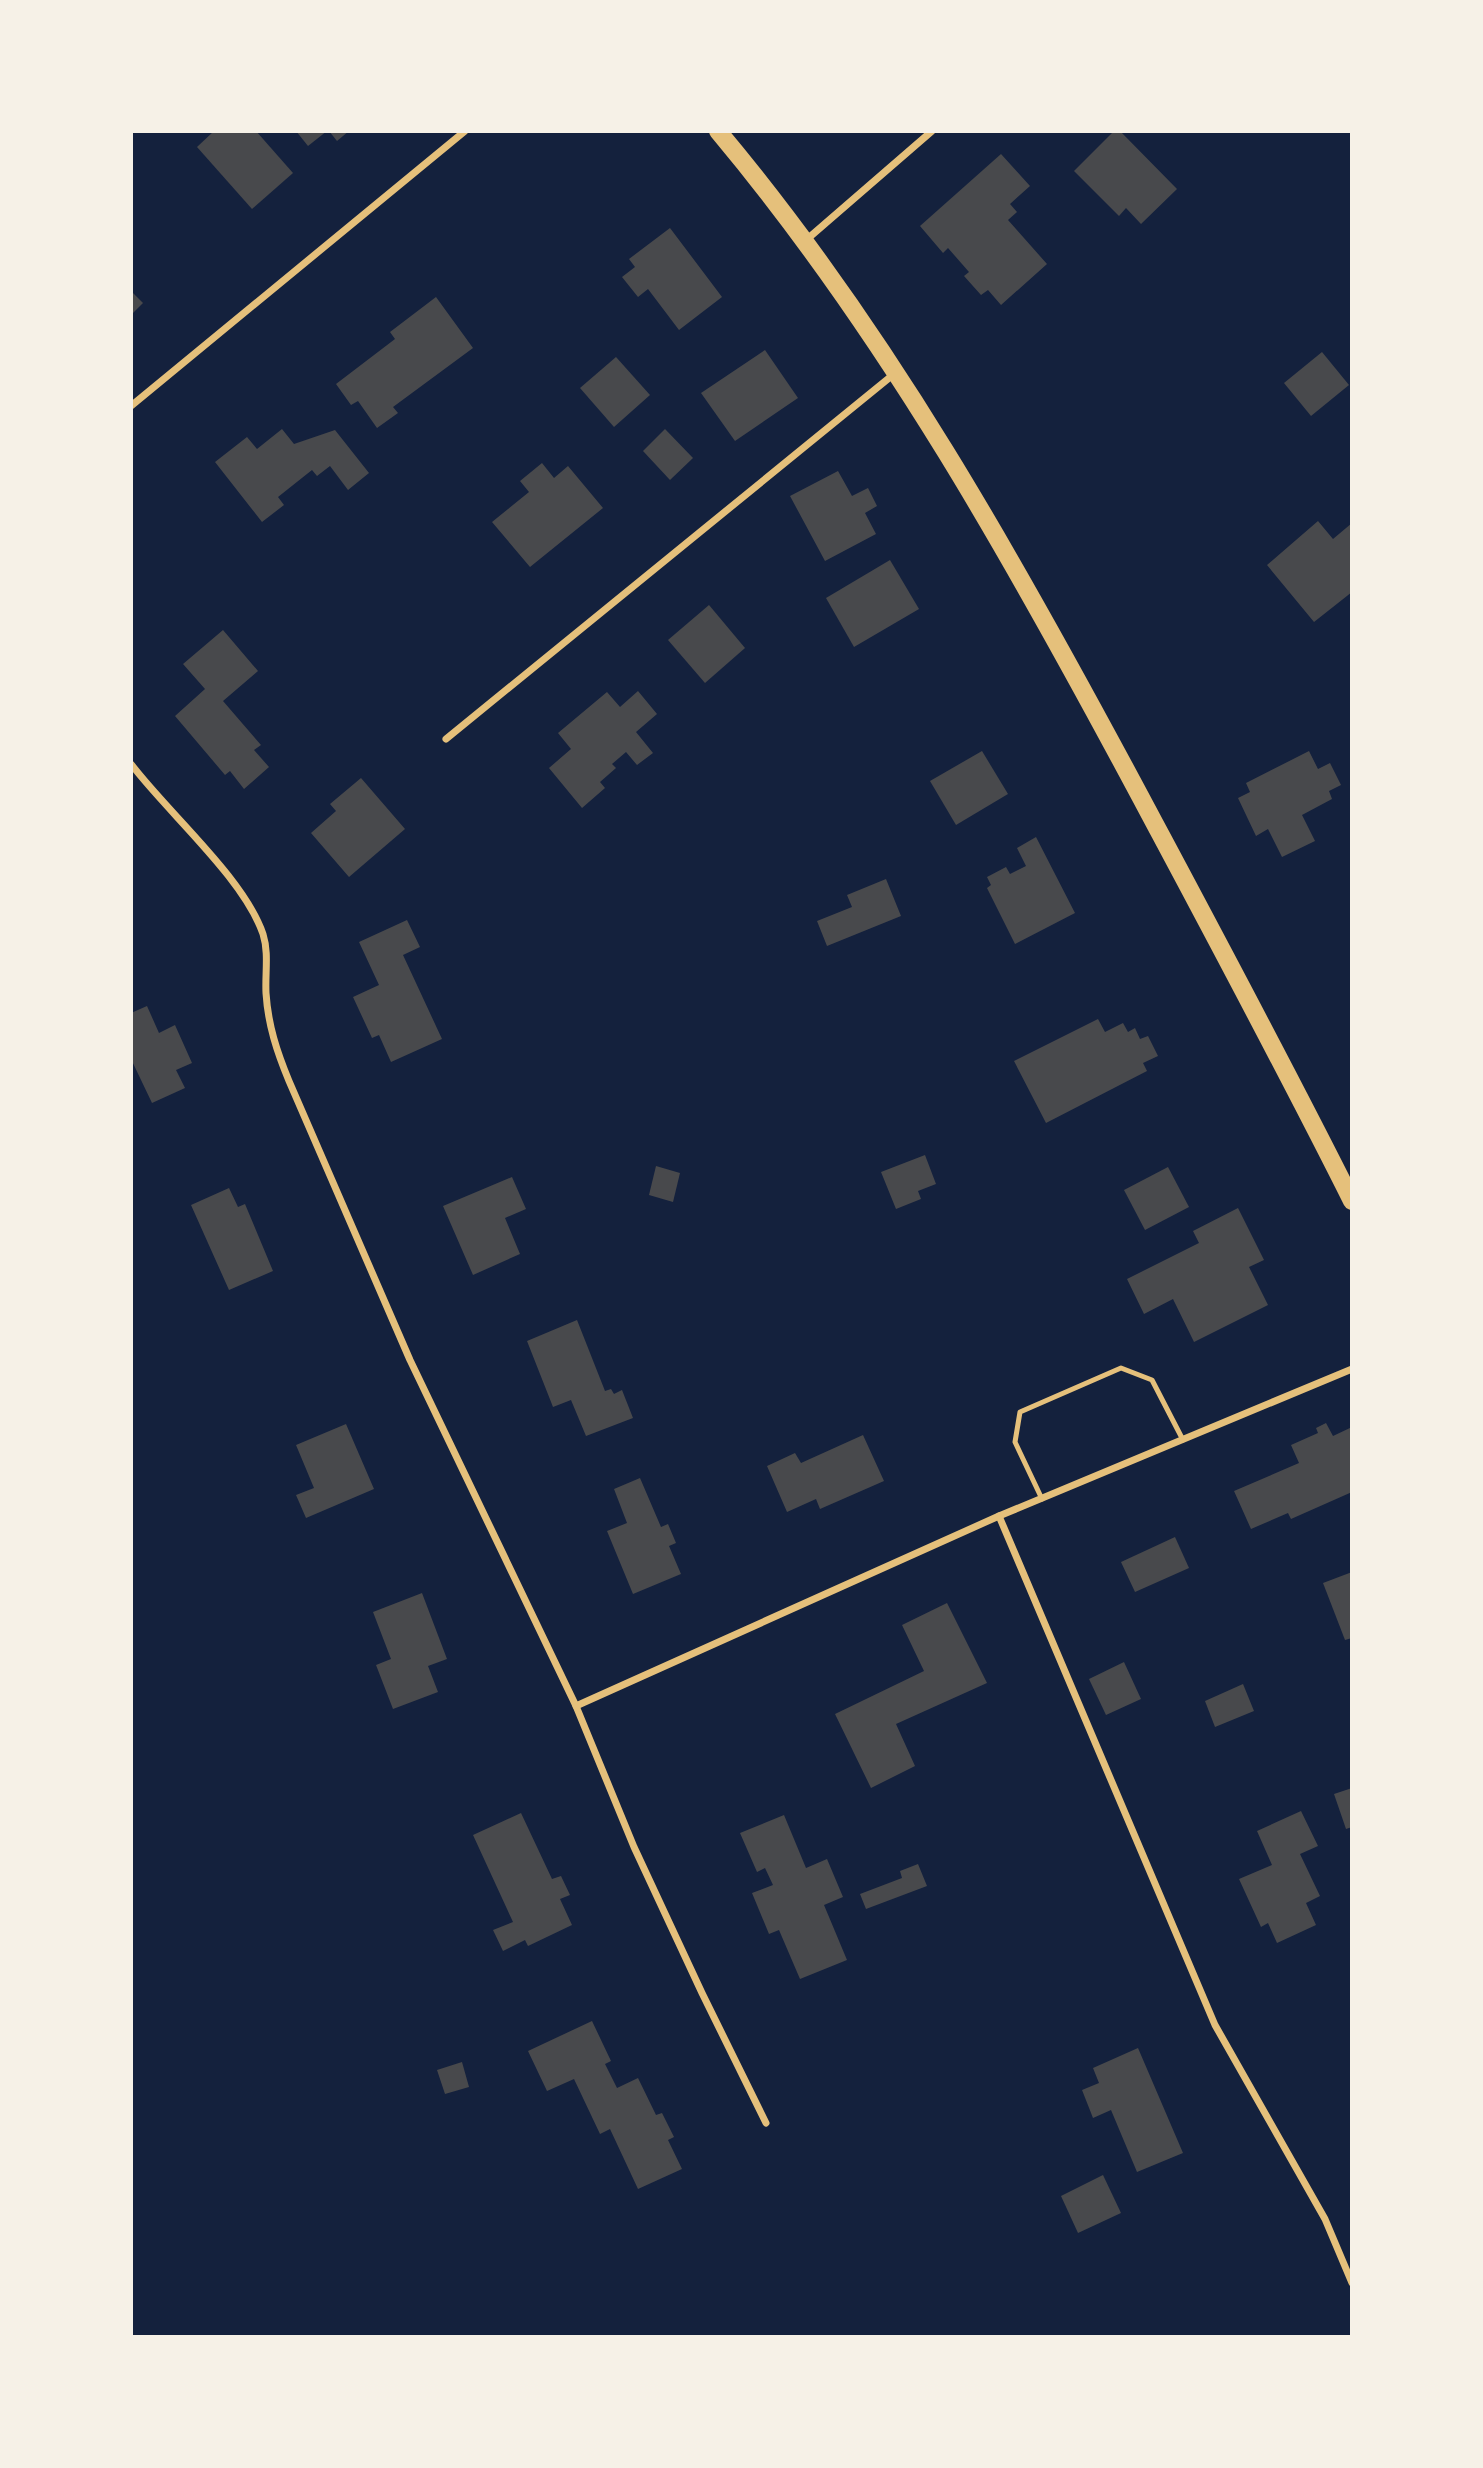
<svg xmlns="http://www.w3.org/2000/svg" width="1483" height="2468" font-family="Cabin,sans-serif">
  <style>
    .building { fill: #48494c }
    .lines { fill: none; stroke-linecap: round; stroke-linejoin: round }
    .service { stroke: #e5c07b; stroke-width: 5 }
    .minor { stroke: #e5c07b; stroke-width: 7 }
    .primary { stroke: #e5c07b; stroke-width: 18 }
  </style>
  <rect width="100%" height="100%" fill="#14213d"/>
  <g class="building">
    <polygon points="214,131 256,131 293,173 252,209 197,147"/>
    <polygon points="296,131 327,131 308,146"/>
    <polygon points="329,131 349,131 337,141"/>
    <polygon points="1114,131 1120,131 1177,189 1141,224 1126,208 1119,216 1074,171"/>
    <polygon points="1001,154 1030,186 1010,204 1017,212 1008,220 1047,264 1001,305 988,290 981,295 964,276 969,272 948,248 943,253 920,226"/>
    <polygon points="670,228 722,297 679,330 648,289 638,297 622,277 635,267 629,259"/>
    <polygon points="131,291 143,303 131,315"/>
    <polygon points="436,297 473,348 393,407 398,413 377,428 358,401 351,405 336,384 395,339 390,332"/>
    <polygon points="765,350 798,398 735,441 701,393"/>
    <polygon points="1322,352 1349,385 1311,416 1284,383"/>
    <polygon points="616,357 650,395 614,427 580,388"/>
    <polygon points="282,429 294,444 335,430 369,473 348,490 330,466 317,476 312,470 278,497 284,505 262,522 215,462 247,437 257,449"/>
    <polygon points="665,429 693,458 670,480 643,451"/>
    <polygon points="542,463 554,478 568,466 603,508 530,567 492,522 529,492 520,481"/>
    <polygon points="838,471 852,496 868,488 877,506 865,513 876,534 825,561 790,496"/>
    <polygon points="1318,521 1333,539 1352,523 1352,592 1314,622 1267,565"/>
    <polygon points="890,560 919,609 854,647 826,598"/>
    <polygon points="709,605 745,648 705,683 668,640"/>
    <polygon points="223,630 258,671 223,701 261,745 254,750 269,767 244,789 230,771 225,775 175,716 205,689 183,664"/>
    <polygon points="638,691 657,714 636,732 653,753 637,765 626,752 612,764 616,768 600,782 605,788 582,808 549,768 571,749 558,733 607,692 620,707"/>
    <polygon points="982,751 1008,794 956,825 930,781"/>
    <polygon points="1309,751 1318,769 1330,763 1341,785 1329,791 1332,799 1302,815 1315,841 1282,857 1268,829 1256,836 1238,798 1250,792 1246,783"/>
    <polygon points="361,778 405,829 349,877 311,833 336,811 330,804"/>
    <polygon points="1036,837 1075,913 1015,944 987,888 991,885 987,877 1006,867 1010,874 1026,866 1017,848"/>
    <polygon points="886,879 901,916 827,946 817,921 852,907 847,895"/>
    <polygon points="407,920 420,947 403,955 442,1039 391,1062 379,1035 372,1038 353,997 379,985 359,942"/>
    <polygon points="147,1006 159,1033 175,1025 192,1063 176,1070 185,1088 152,1103 131,1059 131,1013"/>
    <polygon points="1098,1019 1105,1032 1123,1023 1128,1032 1135,1028 1140,1039 1148,1036 1158,1056 1143,1063 1147,1071 1046,1123 1014,1061"/>
    <polygon points="925,1155 936,1184 918,1191 921,1199 896,1209 881,1172"/>
    <polygon points="656,1166 680,1173 673,1202 649,1195"/>
    <polygon points="1168,1167 1189,1207 1145,1230 1124,1190"/>
    <polygon points="512,1177 526,1209 505,1218 520,1254 473,1275 443,1206"/>
    <polygon points="229,1188 238,1207 245,1204 273,1271 229,1290 191,1205"/>
    <polygon points="1238,1208 1264,1260 1249,1267 1268,1305 1194,1342 1173,1299 1144,1314 1127,1279 1199,1243 1193,1231"/>
    <polygon points="577,1320 605,1391 611,1389 614,1394 622,1390 633,1418 586,1436 571,1400 553,1407 527,1341"/>
    <polygon points="1326,1423 1333,1436 1352,1427 1352,1492 1291,1519 1288,1513 1251,1529 1234,1491 1299,1463 1291,1445 1318,1433 1316,1428"/>
    <polygon points="346,1424 374,1489 306,1518 296,1495 314,1488 296,1445"/>
    <polygon points="863,1435 884,1481 820,1509 816,1499 787,1512 767,1466 795,1453 801,1463"/>
    <polygon points="640,1478 661,1527 668,1524 676,1543 669,1546 681,1574 633,1594 607,1531 627,1523 614,1489"/>
    <polygon points="1175,1537 1189,1568 1135,1592 1121,1562"/>
    <polygon points="1352,1572 1352,1638 1345,1640 1323,1583"/>
    <polygon points="422,1593 447,1659 428,1666 438,1692 393,1709 376,1665 391,1659 373,1612"/>
    <polygon points="947,1603 987,1683 896,1724 915,1766 871,1788 835,1714 924,1671 902,1625"/>
    <polygon points="1124,1662 1141,1699 1106,1715 1089,1679"/>
    <polygon points="1243,1684 1254,1711 1215,1727 1205,1701"/>
    <polygon points="1352,1788 1352,1827 1346,1829 1334,1794"/>
    <polygon points="1301,1811 1318,1846 1300,1854 1320,1896 1306,1903 1316,1925 1277,1943 1268,1923 1261,1927 1239,1879 1272,1865 1257,1831"/>
    <polygon points="521,1813 552,1879 561,1876 570,1895 560,1899 572,1925 528,1946 525,1940 503,1951 493,1930 513,1922 473,1835"/>
    <polygon points="784,1815 806,1868 827,1859 843,1897 824,1905 847,1960 800,1979 779,1930 769,1934 752,1893 773,1885 765,1868 757,1872 740,1833"/>
    <polygon points="918,1864 927,1886 866,1909 860,1894 902,1878 900,1871"/>
    <polygon points="592,2021 611,2061 605,2064 617,2088 638,2078 656,2115 662,2113 674,2137 668,2140 682,2169 638,2189 610,2129 600,2134 574,2079 547,2091 528,2051"/>
    <polygon points="1138,2048 1183,2153 1137,2172 1111,2110 1093,2118 1082,2090 1099,2083 1093,2068"/>
    <polygon points="462,2062 469,2087 445,2094 437,2070"/>
    <polygon points="1103,2175 1121,2213 1078,2233 1061,2196"/>
  </g>
  <g class="lines">
    <polyline class="service" points="1042,1499 1015,1442 1020,1412 1121,1368 1152,1380 1183,1440"/>
    <g class="minor">
      <polyline points="805,241 932,131"/>
      <polyline points="131,406 465,131"/>
      <polyline points="446,739 894,374"/>
      <path d="M 131,764 C 168,813 244,878 263,934 C 269,953 265,973 266,993 C 268,1025 277,1052 289,1081 L 410,1360 L 576,1706 L 634,1847 L 702,1993 L 766,2123"/>
      <polyline points="999,1516 1215,2025 1325,2219 1352,2283"/>
      <polyline points="576,1706 999,1516 1352,1369"/>
    </g>
    <path class="primary" d="M 718,131 C 888,334 1016,564 1140,796 C 1212,931 1284,1065 1352,1201"/>
  </g>
  <rect width="1483" height="2468" fill="none" stroke="#f6f1e7" stroke-width="266"/>
</svg>
